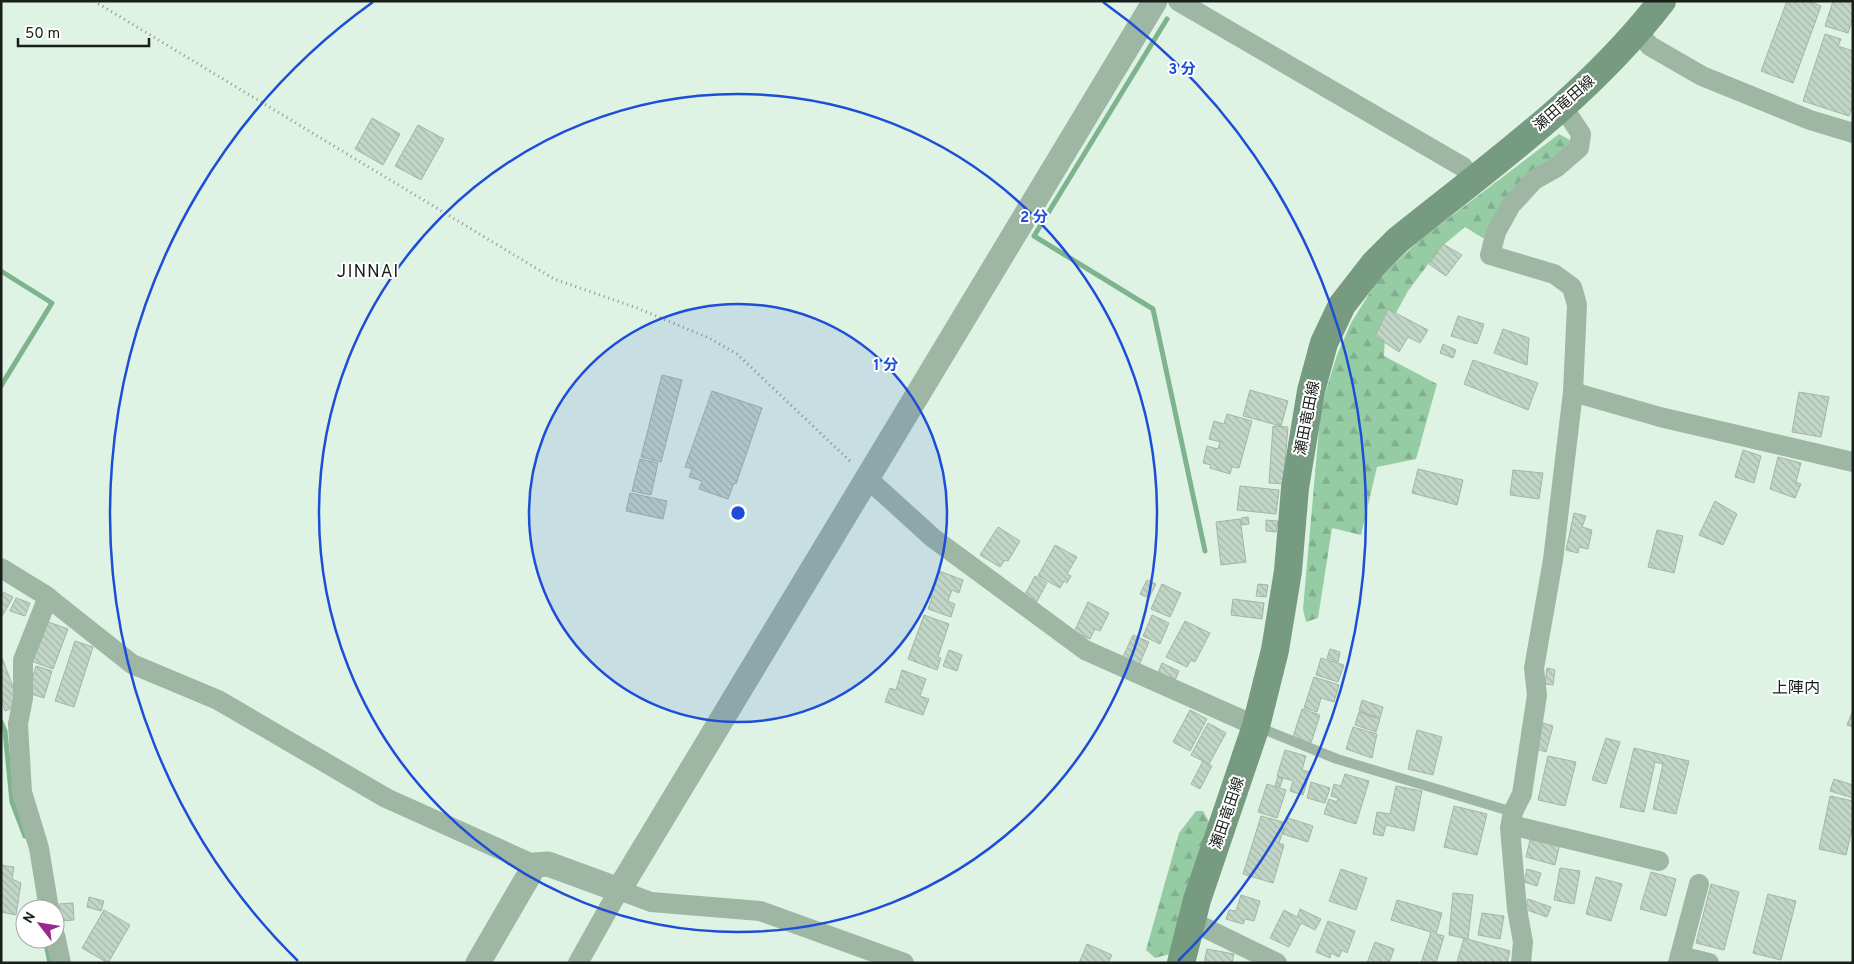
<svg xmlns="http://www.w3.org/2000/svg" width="1854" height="964" font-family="Overpass,'Noto Sans JP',sans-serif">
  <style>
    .forest { fill: url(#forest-firs) }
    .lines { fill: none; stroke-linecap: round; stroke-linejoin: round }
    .stream { stroke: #7eb48d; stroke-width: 5 }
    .building { fill: url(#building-back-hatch); stroke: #a3b5a7 }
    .path { stroke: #89988d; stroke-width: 3; stroke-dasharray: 1 4; stroke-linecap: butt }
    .service { stroke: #9eb6a4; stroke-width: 10 }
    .minor { stroke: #9eb6a4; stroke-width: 20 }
    .tertiary { stroke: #9eb6a4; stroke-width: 25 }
    .secondary { stroke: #779b81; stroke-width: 28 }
    .ring { fill: none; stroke: #1d4ed8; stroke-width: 2.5 }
    .labels { text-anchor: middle; stroke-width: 4; stroke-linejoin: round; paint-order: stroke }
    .street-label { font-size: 15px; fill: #181f1a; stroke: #fff }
    .neighbourhood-label { font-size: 16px; fill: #181f1a; stroke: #fff }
    .quarter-label { font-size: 18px; letter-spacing: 1px; fill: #181f1a; stroke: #fff }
    .centre { fill: #1d4ed8; stroke: #fff; stroke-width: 2.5 }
    .ring-label { font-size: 15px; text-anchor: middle; font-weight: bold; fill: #1d4ed8; stroke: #fff; stroke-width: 4; stroke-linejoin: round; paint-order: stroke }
  </style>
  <defs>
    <pattern id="forest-firs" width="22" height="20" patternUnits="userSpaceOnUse" patternTransform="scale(1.25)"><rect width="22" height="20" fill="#95cca4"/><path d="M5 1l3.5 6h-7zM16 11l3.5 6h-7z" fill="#80af8d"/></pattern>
    <pattern id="building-back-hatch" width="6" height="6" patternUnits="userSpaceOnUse" patternTransform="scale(1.25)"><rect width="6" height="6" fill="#c2d6c7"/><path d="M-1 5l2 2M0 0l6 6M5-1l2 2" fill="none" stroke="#a6b7aa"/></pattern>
  </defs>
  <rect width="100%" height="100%" fill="#dff3e4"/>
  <g class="forest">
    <polygon points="1559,134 1577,144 1541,175 1486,240 1465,227 1441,247 1408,291 1385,333 1384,356 1437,384 1416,459 1377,467 1361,535 1332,528 1318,618 1306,622 1303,609 1321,407 1337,355 1351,323 1379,278 1420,240"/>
    <polygon points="1196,811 1203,811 1212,827 1170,954 1155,958 1146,950 1179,833"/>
  </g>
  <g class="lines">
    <g class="stream">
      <polyline points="1167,19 1034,236 1153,309 1205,551"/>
      <polyline points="1,271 52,303 1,386"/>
      <polyline points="1,722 5,731 12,802 25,836"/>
      <polyline points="45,939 50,963"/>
    </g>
  </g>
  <g class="building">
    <polygon points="1787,1 1809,1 1821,6 1793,83 1761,71"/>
    <polygon points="1833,1 1853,1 1853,18 1848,33 1825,26"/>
    <polygon points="1825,34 1841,39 1838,46 1853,51 1853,104 1849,116 1803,101"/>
    <polygon points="372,118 400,134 383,165 355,149"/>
    <polygon points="418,125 444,139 421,180 395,166"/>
    <polygon points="1443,244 1462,255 1446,276 1429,264"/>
    <polygon points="1388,309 1428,330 1420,343 1408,337 1399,352 1375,336"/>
    <polygon points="1458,316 1484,324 1477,344 1451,336"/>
    <polygon points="1503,329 1529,338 1527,365 1494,353"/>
    <polygon points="1443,344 1456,350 1453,358 1440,353"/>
    <polygon points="1473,360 1538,383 1528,410 1464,384"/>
    <polygon points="662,375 682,380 661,462 641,457"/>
    <polygon points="1250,390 1288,401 1281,426 1243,416"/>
    <polygon points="712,391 762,408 736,484 734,483 728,499 699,489 702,481 689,477 692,469 685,467"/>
    <polygon points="1799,392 1829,397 1821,437 1792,432"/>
    <polygon points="1227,414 1252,421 1239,468 1232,467 1230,474 1210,468 1211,465 1203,463 1207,446 1218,449 1220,442 1209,439 1214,421 1224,424"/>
    <polygon points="1273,426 1288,427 1283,484 1269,483"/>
    <polygon points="1743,450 1761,456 1754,483 1735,477"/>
    <polygon points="1778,457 1801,463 1796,482 1801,484 1795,498 1770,489"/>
    <polygon points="640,459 658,463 651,495 632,491"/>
    <polygon points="1418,469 1463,480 1457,505 1412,493"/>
    <polygon points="1513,470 1543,473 1539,499 1510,495"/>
    <polygon points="1240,486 1279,490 1276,514 1237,510"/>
    <polygon points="630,493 667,501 663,519 626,511"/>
    <polygon points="1715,501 1737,514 1723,545 1699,535"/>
    <polygon points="1574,513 1586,516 1582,527 1592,530 1588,549 1579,547 1578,553 1566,550"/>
    <polygon points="1248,517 1249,524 1242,525 1241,518"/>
    <polygon points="1240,519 1246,562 1221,565 1216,522"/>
    <polygon points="1266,520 1278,521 1276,532 1266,531"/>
    <polygon points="998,527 1020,541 1008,561 1005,560 1000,567 980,555"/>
    <polygon points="1657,530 1683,536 1674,573 1648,567"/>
    <polygon points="1055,545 1077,557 1067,574 1071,576 1067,583 1064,581 1060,588 1038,576"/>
    <polygon points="939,571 963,580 959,593 952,590 948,601 955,604 951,617 928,609 932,598 929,597"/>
    <polygon points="1035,576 1047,583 1036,603 1024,596"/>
    <polygon points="1147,580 1156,584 1149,598 1140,594"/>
    <polygon points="1162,584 1181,593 1170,617 1151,609"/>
    <polygon points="1258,584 1268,585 1266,597 1256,596"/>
    <polygon points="1,591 13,597 1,618"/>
    <polygon points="16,598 30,603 25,616 10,611"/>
    <polygon points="1233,599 1264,603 1262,619 1231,615"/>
    <polygon points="1088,602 1109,613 1100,631 1095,629 1090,639 1074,632"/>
    <polygon points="924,615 949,624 938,657 941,658 937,670 908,659"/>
    <polygon points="1152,615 1169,623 1160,644 1143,636"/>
    <polygon points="43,620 68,629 53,669 28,660"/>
    <polygon points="1185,621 1210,633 1195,662 1191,660 1187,667 1166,657"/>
    <polygon points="1133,635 1149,642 1139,665 1123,657"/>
    <polygon points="75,641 93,647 74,707 55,701"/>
    <polygon points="1330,649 1340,652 1338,662 1327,658"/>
    <polygon points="949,650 962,655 957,671 943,666"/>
    <polygon points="1,655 20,705 5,711 1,700"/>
    <polygon points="1321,658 1344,665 1338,682 1316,675"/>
    <polygon points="1162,663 1179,671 1175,680 1158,673"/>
    <polygon points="36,666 52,671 44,698 28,693"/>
    <polygon points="1547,668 1555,670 1553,685 1545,684"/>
    <polygon points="902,670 926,679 920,696 929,699 923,715 885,702 890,688 896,690"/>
    <polygon points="1314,677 1339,685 1334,702 1321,698 1317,712 1304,708"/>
    <polygon points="1362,700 1383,707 1380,718 1359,711"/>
    <polygon points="1302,709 1320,715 1311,743 1293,737"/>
    <polygon points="1190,710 1207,719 1190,751 1173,742"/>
    <polygon points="1853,710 1853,727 1847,725"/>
    <polygon points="1359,712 1380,719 1376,732 1355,725"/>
    <polygon points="1208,723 1226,733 1209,764 1191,755"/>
    <polygon points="1543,723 1553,726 1546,752 1536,749"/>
    <polygon points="1353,727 1377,734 1372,758 1346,749"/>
    <polygon points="1417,730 1442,737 1433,775 1408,769"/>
    <polygon points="1606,738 1620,742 1606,784 1592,780"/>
    <polygon points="1634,748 1689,761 1676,814 1653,809 1663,764 1655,762 1644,812 1620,807"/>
    <polygon points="1285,750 1306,756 1302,770 1310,772 1303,795 1290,791 1293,781 1277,776"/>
    <polygon points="1548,756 1576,762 1565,806 1538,800"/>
    <polygon points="1203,761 1212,766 1200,789 1191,784"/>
    <polygon points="1345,774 1369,781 1356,824 1324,814 1329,799 1337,802 1338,798 1331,796 1334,784 1341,786"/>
    <polygon points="1278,777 1283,778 1280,787 1275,785"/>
    <polygon points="1834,779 1853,785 1853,798 1830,791"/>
    <polygon points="1311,782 1330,788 1325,803 1307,798"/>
    <polygon points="1267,784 1286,790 1277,818 1258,812"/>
    <polygon points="1396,786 1422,791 1414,831 1386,825 1383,836 1373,834 1377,812 1390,814"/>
    <polygon points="1830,796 1853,801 1853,825 1846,855 1819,849"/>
    <polygon points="1454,806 1487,814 1477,855 1444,847"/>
    <polygon points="1261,816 1283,822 1281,827 1284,828 1279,843 1284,845 1273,883 1243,874"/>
    <polygon points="1288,818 1313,826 1308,842 1283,834"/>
    <polygon points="1531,836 1560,843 1555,865 1526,857"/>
    <polygon points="1,865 14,867 12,879 21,883 16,915 1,912"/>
    <polygon points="1560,868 1580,871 1574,904 1554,900"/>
    <polygon points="1341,869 1367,878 1356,910 1329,901"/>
    <polygon points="1527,869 1541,873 1537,886 1524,882"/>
    <polygon points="1651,872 1676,879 1666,916 1640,909"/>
    <polygon points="1596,877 1622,884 1611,921 1586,914"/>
    <polygon points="1711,884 1739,892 1724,950 1696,943"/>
    <polygon points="1453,893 1473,895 1468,939 1449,935"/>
    <polygon points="1768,894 1796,901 1781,960 1753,953"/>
    <polygon points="1241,895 1260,901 1254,921 1245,919 1243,924 1226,919 1229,910 1236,911"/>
    <polygon points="89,897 104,901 101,911 87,907"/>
    <polygon points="1528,899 1551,907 1547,917 1524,909"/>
    <polygon points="1397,900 1442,913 1436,934 1444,936 1436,963 1421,963 1431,932 1391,920"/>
    <polygon points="73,903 74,920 60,921 59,904"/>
    <polygon points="1300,909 1321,919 1315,930 1301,923 1289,947 1270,938 1284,910 1297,917"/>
    <polygon points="104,910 130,925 108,963 82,948"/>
    <polygon points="1482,913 1504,916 1500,939 1478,935"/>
    <polygon points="1328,921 1355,931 1347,953 1342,950 1339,957 1331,953 1330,958 1316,952"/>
    <polygon points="1464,938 1510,951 1507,963 1457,962"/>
    <polygon points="1375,942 1394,949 1389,963 1367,963"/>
    <polygon points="1087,944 1112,955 1108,963 1079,963"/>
    <polygon points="1207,949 1234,954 1232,963 1204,963"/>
  </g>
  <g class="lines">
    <polyline class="path" points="94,1 554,279 637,308 709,338 737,354 852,463"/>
    <polyline class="service" points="1258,727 1337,759 1513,812"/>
    <g class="minor">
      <polyline points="1178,1 1463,167 1473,180"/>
      <polyline points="1638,32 1650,46 1702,76 1810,120 1853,133"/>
      <polyline points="1573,392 1660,417 1853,462"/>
      <polyline points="868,479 933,538 1085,650 1256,726"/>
      <polyline points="1,568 45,595 132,664 218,700 386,798 535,865"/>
      <polyline points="48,597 23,660 23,698 18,724 22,792 39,848 49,909"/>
      <polyline points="1511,825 1659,861"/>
      <polyline points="1191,921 1277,963"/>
      <polyline points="55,935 61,963"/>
      <polyline points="1680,956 1709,963"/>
      <polyline points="578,963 619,890 651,902 760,911 904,963"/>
      <polyline points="1521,963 1523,942 1517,909 1510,828 1513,812 1522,794 1537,695 1534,668 1553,560 1573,392 1577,305 1572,287 1554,274 1490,255 1496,232 1511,205 1534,180 1557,167 1579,148 1581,134 1563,107"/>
      <polyline points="1678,963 1699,884"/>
    </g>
    <polyline class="tertiary" points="478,963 535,865 548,864 619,890 1155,1"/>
    <path class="secondary" d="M 1181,963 L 1197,900 L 1256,726 L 1275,650 L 1288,571 L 1295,488 L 1311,391 L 1324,343 L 1342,305 L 1374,264 L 1398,240 C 1490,166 1589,96 1662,1"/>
  </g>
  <circle cx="738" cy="513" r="209" fill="#1d4ed8" fill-opacity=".12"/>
  <g class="ring">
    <circle cx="738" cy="513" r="209"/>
    <circle cx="738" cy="513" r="419"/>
    <path d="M298 961A628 628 0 0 1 373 2M1103 2A628 628 0 0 1 1178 961"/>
  </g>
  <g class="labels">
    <g class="street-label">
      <text transform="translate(1564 103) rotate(-41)" y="5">瀬田竜田線</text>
      <text transform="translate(1307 418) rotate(-79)" y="5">瀬田竜田線</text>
      <text transform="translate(1227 813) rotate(-71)" y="5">瀬田竜田線</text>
    </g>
    <g class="neighbourhood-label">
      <text x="1796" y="693">上陣内</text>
    </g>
    <g class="quarter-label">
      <text x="368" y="277">JINNAI</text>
    </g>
  </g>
  <circle cx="738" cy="513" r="8" class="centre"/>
  <g class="ring-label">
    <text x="1182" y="74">3 分</text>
    <text x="1034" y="222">2 分</text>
    <text x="886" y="370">1 分</text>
  </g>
  <rect width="1854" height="964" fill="none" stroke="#181f1a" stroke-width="5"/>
  <g transform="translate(40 924) rotate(301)"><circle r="24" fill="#ffffff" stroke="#a3a5a3"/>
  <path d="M0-4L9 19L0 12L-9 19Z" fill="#972a8b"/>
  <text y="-8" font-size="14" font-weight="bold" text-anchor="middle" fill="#181f1a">N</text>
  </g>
  <path d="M18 38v8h131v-8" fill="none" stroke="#181f1a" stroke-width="2.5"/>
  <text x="25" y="38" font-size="15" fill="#181f1a" stroke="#ffffff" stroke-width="4" paint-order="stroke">50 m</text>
</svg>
